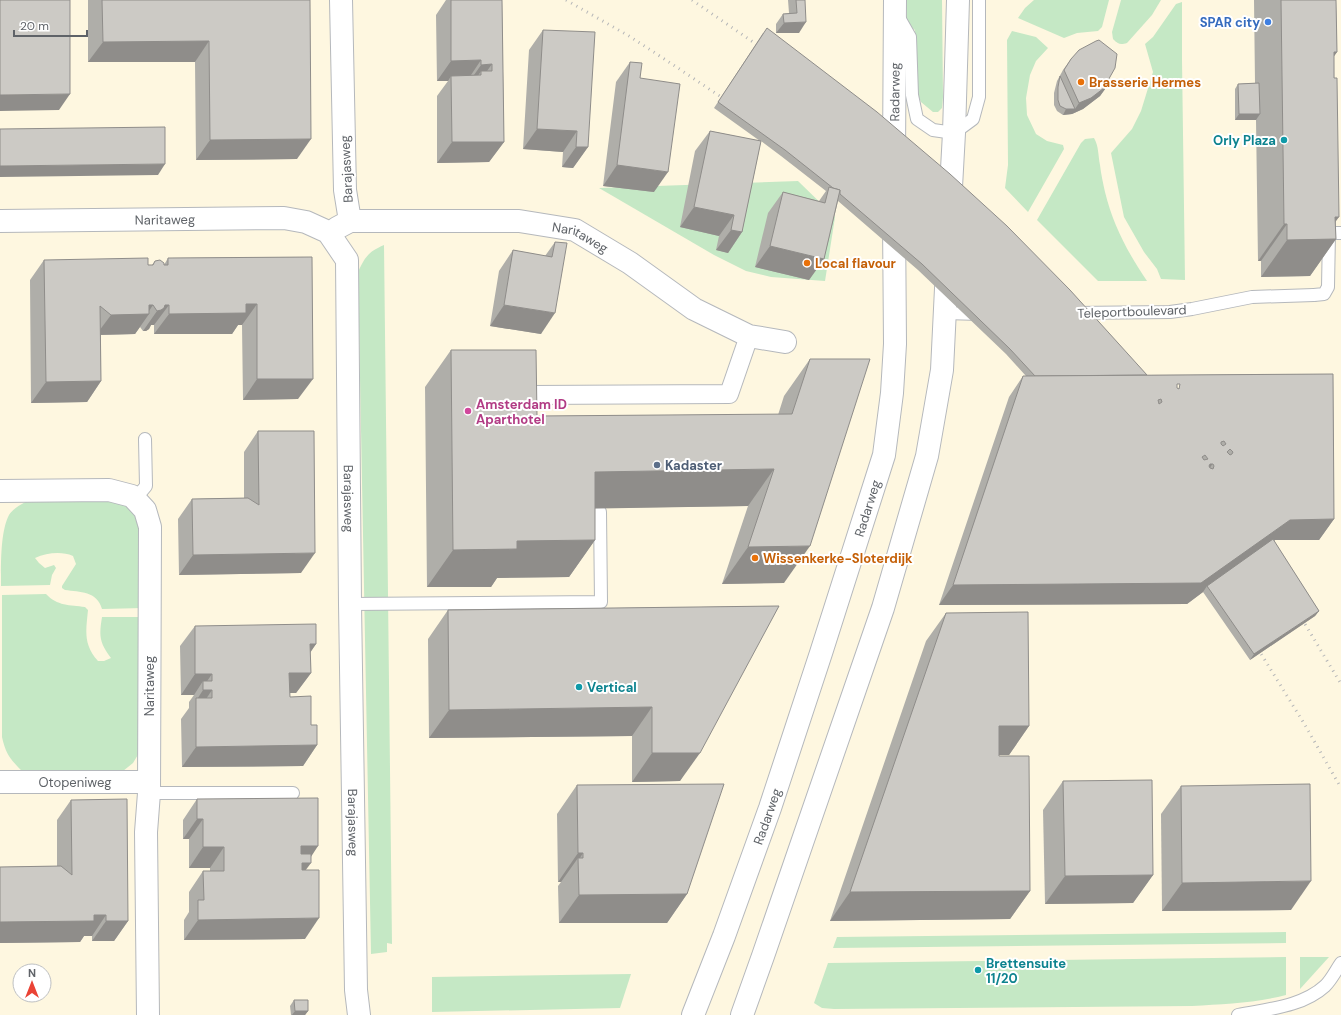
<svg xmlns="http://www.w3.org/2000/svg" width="1341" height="1015" font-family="'DM Sans',sans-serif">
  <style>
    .commercial { fill: #fef7e0; fill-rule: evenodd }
    .green { fill: #c5e8c5 }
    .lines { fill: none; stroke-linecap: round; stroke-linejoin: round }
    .service-casing { stroke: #b5b8bc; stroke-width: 14 }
    .pedestrian-casing { stroke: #b5b8bc; stroke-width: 20 }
    .minor-casing { stroke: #b5b8bc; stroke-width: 24 }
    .tertiary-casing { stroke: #b5b8bc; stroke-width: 24 }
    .service { stroke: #fff; stroke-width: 12 }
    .pedestrian { stroke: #fff; stroke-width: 18 }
    .minor { stroke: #fff; stroke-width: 22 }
    .tertiary { stroke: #fff; stroke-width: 22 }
    .rail { stroke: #b6b7b8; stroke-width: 3; stroke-dasharray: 1 5; stroke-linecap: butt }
    .service-bridge-casing { stroke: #b5b8bc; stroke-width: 14; stroke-linecap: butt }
    .service-bridge { stroke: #fff; stroke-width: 12 }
    .wall { fill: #afaea9; fill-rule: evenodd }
    .shaded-wall { fill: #8f8d8a }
    .building { fill: #cccac5; stroke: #8f8d8a; fill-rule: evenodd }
    .shop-dot { fill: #3f7fe0; stroke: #fff; stroke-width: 1.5 }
    .food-dot { fill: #e8710a; stroke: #fff; stroke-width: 1.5 }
    .culture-dot { fill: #0f9aa8; stroke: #fff; stroke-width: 1.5 }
    .hotel-dot { fill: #d1479c; stroke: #fff; stroke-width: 1.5 }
    .service-dot { fill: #5c6f8a; stroke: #fff; stroke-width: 1.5 }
    .labels { text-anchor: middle; stroke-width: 4; stroke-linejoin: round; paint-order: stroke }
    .shop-label { font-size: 13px; font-weight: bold; fill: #366cbe; stroke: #fff; text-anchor: end }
    .food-label { font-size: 13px; font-weight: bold; fill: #c56008; stroke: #fff; text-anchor: start }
    .street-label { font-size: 13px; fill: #5f6368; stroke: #fff }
    .culture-label { font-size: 13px; font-weight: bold; fill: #0d838f; stroke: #fff; text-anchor: start }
    .hotel-label { font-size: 13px; font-weight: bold; fill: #b23c85; stroke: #fff; text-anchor: start }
    .service-label { font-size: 13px; font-weight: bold; fill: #4e5e75; stroke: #fff; text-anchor: start }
  </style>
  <rect width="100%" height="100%" fill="#f1efe8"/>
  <path class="commercial" d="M 0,0 L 1341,0 L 1341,1015 L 0,1015 ZM 20,971 L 44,971 L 44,995 L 20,995 Z"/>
  <g class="green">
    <polygon points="906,0 942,0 943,97 942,108 938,112 933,112 921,102 917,93 915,30 907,24"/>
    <polygon points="1034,0 1109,0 1102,27 1098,31 1077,33 1064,38 1018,18 1025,8"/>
    <path d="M 1121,0 L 1161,0 L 1152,15 L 1127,43 C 1120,45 1118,44 1113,39 L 1112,32 Z"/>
    <polygon points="1182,2 1182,60 1185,280 1161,279 1157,269 1144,252 1124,217 1111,153 1132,129 1141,111 1153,72 1145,44 1153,37 1176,4"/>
    <polygon points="1012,31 1036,37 1048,48 1036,61 1030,75 1026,98 1027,115 1036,134 1047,141 1063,145 1064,149 1028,212 1005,188 1008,165 1007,40"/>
    <path d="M 1094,138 C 1099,147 1098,155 1100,165 C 1101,174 1103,183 1105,192 C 1113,225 1128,253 1147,281 L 1098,281 L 1037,220 L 1081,143 L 1085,139 Z"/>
    <polygon points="798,181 835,217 825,281 771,277 746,271 714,255 599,188"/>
    <path d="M 384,245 L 392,944 L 387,943 L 387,952 L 371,954 L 358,272 C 365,257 368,252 384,245 Z"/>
    <path d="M 37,496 L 120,500 L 137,516 L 140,524 L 143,608 L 102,609 C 97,591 80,592 65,590 L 62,588 L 62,586 L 76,564 L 73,556 C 61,551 47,553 35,558 L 39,563 L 45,568 L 54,565 L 56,568 L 52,575 L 50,585 L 1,586 C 1,567 0,532 9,515 C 15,506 28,501 37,496 Z"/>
    <path d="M 46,594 C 57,606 70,605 85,607 L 88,610 C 86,631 83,644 98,661 L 104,661 L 111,658 C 99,642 99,636 102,617 L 143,617 L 142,748 L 133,763 L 123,771 L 24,773 C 11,760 6,755 2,737 L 2,595 Z"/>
    <polygon points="1286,932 1286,943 833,948 837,937"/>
    <path d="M 1286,957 L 1286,995 C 1255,1003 1224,1004 1192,1006 L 834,1009 L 822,1008 L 814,1003 L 828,963 Z"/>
    <polygon points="1300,957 1329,957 1300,989"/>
    <polygon points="631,974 620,1008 432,1012 432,977"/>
  </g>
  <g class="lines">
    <defs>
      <g id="service">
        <polyline points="898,16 910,37 912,95 917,119 933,130 954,133 973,119 979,97 979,0"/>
        <polyline points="1320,233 1341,233"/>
        <polyline points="945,313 980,314"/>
        <polyline points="1074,313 1170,312 1192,309 1252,297 1314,295"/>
        <polyline points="135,499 146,486 145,439"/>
        <polyline points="350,604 601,602 600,512"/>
        <polyline points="149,793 293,793"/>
        <path d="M 1238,1015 C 1267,1009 1302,1007 1325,986 C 1332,979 1336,970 1341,963"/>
      </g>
      <polyline id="pedestrian" points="531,395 729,394 749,336"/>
      <g id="minor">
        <path id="s1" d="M 350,221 L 519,221 L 575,230 L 630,263 L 694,309 L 749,336 L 785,342"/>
        <polyline points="337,228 350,221 345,190 341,0"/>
        <polyline points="0,491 109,490 132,496 145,510 150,527 149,793 146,832 148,1015"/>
        <path id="s2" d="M 0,782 L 149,782"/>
      </g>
      <g id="tertiary">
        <path id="s3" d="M 894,156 L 895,0"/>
        <polyline points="950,205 954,133 958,0"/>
        <path id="s4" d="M 0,221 L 284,218 L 306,222 L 328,232 L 347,260 L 350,604 L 356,990 L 359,1015"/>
        <path id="s5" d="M 693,1015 L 724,936 L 770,808 L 821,653 L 884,455 L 892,393 L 895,344 L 894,219"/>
        <polyline points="742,1015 763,956 883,608 927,456 942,370 947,268"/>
      </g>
    </defs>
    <use href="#service" class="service-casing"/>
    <use href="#pedestrian" class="pedestrian-casing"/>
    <use href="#minor" class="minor-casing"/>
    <use href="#tertiary" class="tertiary-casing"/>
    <use href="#service" class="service"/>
    <use href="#pedestrian" class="pedestrian"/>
    <use href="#minor" class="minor"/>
    <use href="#tertiary" class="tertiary"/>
    <g class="rail">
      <polyline points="566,0 629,36 672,64 730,103"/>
      <polyline points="692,0 766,51"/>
      <polyline points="1299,614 1341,684"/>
      <polyline points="1255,644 1305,725 1341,788"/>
    </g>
    <defs>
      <polyline id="service-bridge" points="1314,295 1324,294 1328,287 1329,233"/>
    </defs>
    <use href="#service-bridge" class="service-bridge-casing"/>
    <use href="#service-bridge" class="service-bridge"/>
  </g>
  <g class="wall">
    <polygon points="88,0 310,0 297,159 196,160 195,62 88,62"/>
    <polygon points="446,0 502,0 504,142 489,162 437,163 437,96 448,81 437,81 436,15"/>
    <polygon points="788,0 805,0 799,33 776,33 776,24 783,14 789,13"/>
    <polygon points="1254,0 1336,0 1337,52 1334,56 1336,239 1310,276 1261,277 1261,261 1258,261 1256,120 1235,120 1235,89 1238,84 1255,83"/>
    <polygon points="543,30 588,147 573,168 562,167 563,152 523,149 529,50"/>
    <path d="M 763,33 L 1147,375 L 1333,374 L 1334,519 L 1319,540 L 1275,540 L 1274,541 L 1319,611 L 1315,616 L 1250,660 L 1203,592 L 1187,604 L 939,605 L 1009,397 L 1023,376 L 1026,376 L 1006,354 L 918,270 L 838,201 L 824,259 L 809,280 L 755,267 L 768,213 L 783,192 L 819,201 L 826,191 L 781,156 L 761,141 L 742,232 L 728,253 L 716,250 L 719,236 L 680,227 L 695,151 L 710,131 L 760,141 L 714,108 ZM 1177,384 L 1180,384 L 1179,389 L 1177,388 Z"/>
    <polygon points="1071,59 1108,85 1100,96 1083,109 1072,114 1063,115 1057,111 1054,105 1054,93 1057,81 1063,70"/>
    <polygon points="630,62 654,192 603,186 616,82"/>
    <polygon points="555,242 541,334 490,326 499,271 513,250 545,256"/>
    <polygon points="312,257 298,399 243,400 242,325 238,325 232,334 154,334 154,325 151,325 149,329 146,331 143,331 140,327 135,334 101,335 101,381 87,402 31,403 30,280 44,260 152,265 155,261 164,265 168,258"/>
    <polygon points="451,350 537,416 778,415 784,396 810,359 784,583 722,584 748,506 595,508 595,540 569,577 497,578 491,587 427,587 425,387"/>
    <polygon points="258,431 301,573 179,575 178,519 192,499 244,498 244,452"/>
    <polygon points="779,606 680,781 632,782 632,736 429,738 428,639 448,610"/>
    <polygon points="946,613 1029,726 1009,755 999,755 999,756 1030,891 1010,919 830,921 926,641"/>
    <polygon points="195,626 316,644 310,652 311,673 296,693 290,693 290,697 311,725 317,745 303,766 182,767 181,719 189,708 189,702 194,695 181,695 180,646"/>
    <polygon points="1063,781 1153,875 1133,903 1045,904 1043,810"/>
    <polygon points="577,785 687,894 667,923 559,923 558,886 561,882 558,882 557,814"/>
    <polygon points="1181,786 1291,910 1162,911 1161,814"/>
    <polygon points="197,799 311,856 305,870 305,939 184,940 184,920 189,912 189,892 203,871 210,871 210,868 189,868 189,839 183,839 183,820"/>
    <polygon points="71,800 128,921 114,941 92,941 92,936 84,936 80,942 0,943 0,867 57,866 57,820"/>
    <polygon points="294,1000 308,1011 305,1015 291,1015 290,1006"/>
  </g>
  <g class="shaded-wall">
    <polygon points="806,22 799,33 776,33 784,23"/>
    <polygon points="209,41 195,62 88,62 103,42"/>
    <polygon points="1334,52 1337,52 1311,89"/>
    <polygon points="481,60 467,81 451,76 448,81 437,81 451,61"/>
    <polygon points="492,64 477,85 481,75 481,71 472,85 467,85 481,65"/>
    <polygon points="1108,85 1100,96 1083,109 1072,114 1063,115 1066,109 1075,109 1079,103"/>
    <polygon points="70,94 59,110 0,111 0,95"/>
    <polygon points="1239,114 1260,114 1256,120 1235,120"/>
    <polygon points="537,129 577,131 563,152 523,149"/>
    <polygon points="311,139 297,159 196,160 210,140"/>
    <polygon points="452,142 504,142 489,162 437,163"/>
    <polygon points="576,147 588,147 573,168 562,167"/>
    <polygon points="165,164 158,175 0,177 0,166"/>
    <polygon points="617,165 668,172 654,192 603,186"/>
    <polygon points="694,207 734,215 719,236 680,227"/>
    <polygon points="1335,217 1339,217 1323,239 1336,239 1310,276 1261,277 1287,240"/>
    <polygon points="1284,224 1287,224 1261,261 1258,261"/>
    <polygon points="731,230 742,232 728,253 716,250"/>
    <polygon points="770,246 824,259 809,280 755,267"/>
    <polygon points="246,304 257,304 242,325 238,325 232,334 154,334 169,314"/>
    <polygon points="149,305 153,305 147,314 149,314 135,334 96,335 111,315"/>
    <polygon points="165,305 169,305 154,325 151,325 149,329 146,331 143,331 157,311"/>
    <polygon points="504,305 555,313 541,334 490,326"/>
    <polygon points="257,379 313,379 298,399 243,400"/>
    <polygon points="101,381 87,402 31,403 46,382"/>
    <polygon points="1215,460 1200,483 1194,488 1210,464"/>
    <polygon points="774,469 748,506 569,509 595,472"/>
    <polygon points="1334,519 1319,540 1275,540 1208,588 1207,586 1203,592 1187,604 939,605 953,585 1290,520"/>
    <polygon points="595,540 569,577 497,578 491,587 427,587 453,550 517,541"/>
    <polygon points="810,546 784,583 722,584 748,547"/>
    <polygon points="315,553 301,573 179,575 193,555"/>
    <polygon points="1319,611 1315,616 1250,660 1254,654"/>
    <polygon points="310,644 316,644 302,665"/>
    <polygon points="289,673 311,673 296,693 275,693"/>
    <polygon points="195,674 212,674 203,687 203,681 194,695 181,695"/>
    <polygon points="203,690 212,690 198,711 196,701"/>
    <polygon points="652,707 632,736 429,738 449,710"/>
    <polygon points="999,726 1029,726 1009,755 979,755"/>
    <polygon points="317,745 303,766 182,767 196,747"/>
    <polygon points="652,753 700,753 680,781 632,782"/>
    <polygon points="197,819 203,819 189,839 183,839"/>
    <polygon points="301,846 318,846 307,863 311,863 296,883"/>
    <polygon points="203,847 224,847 210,868 189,868"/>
    <polygon points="578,853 583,853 578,861 578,858 561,882 558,882"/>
    <polygon points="1153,875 1133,903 1045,904 1065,876"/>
    <polygon points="1311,881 1291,910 1162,911 1182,883"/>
    <polygon points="1030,891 1010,919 830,921 850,892"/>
    <polygon points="687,894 667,923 559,923 579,895"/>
    <polygon points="94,915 106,915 92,936 84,936 80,942 0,943 0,922"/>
    <polygon points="319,918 305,939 184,940 198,920"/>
    <polygon points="106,921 128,921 114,941 92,941"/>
    <polygon points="295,1011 308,1011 305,1015 292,1015"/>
  </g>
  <g class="building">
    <polygon points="0,0 70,0 70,94 0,95"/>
    <polygon points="102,0 310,0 311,139 210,140 209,41 103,42"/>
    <polygon points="451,0 502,0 504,142 452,142 451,76 481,75 481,71 492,71 492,64 481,65 481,60 451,61"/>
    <polygon points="796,0 805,0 806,22 784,23 783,14 797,13"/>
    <polygon points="1281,0 1336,0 1337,52 1334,52 1334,78 1337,78 1339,217 1335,217 1336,239 1287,240 1287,224 1284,224"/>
    <polygon points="767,28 877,112 950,174 1007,226 1070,290 1147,375 1035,376 1010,349 922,264 840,194 840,190 833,188 785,150 718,102"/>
    <polygon points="543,30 595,32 588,147 576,147 577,131 537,129"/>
    <polygon points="1099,40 1117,54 1115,68 1106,84 1108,85 1091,98 1079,103 1064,70 1071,59 1079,50 1096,41"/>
    <polygon points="630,62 642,63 640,78 680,84 668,172 617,165"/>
    <polygon points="1060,76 1075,109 1066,109 1060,106 1058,100 1058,87"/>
    <polygon points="1259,83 1260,114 1239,114 1238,84"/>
    <polygon points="165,127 165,164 0,166 0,129"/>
    <polygon points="710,131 761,141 742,232 731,230 734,215 694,207"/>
    <polygon points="829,187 840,190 824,259 770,246 783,192 825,203"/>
    <polygon points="555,242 567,243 555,313 504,305 513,250 552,257"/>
    <polygon points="312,257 313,379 257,379 257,304 246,304 246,313 169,314 169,305 165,305 164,308 161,310 157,311 153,305 149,305 149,314 111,315 100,306 101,381 46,382 44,260 148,258 148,265 153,265 155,261 160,260 164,263 164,265 168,265 168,258"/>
    <polygon points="451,350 536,350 537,416 792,414 810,359 870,359 810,546 748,547 774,469 595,472 595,540 517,541 517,549 453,550"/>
    <path d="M 1333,374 L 1334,519 L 1290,520 L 1201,583 L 953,585 L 1023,376 ZM 1177,384 L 1180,384 L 1179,389 L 1177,388 ZM 1161,399 L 1162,402 L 1159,404 L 1158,400 ZM 1224,441 L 1226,444 L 1223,446 L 1221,444 L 1221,442 ZM 1230,449 L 1233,452 L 1232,454 L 1230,455 L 1227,452 ZM 1205,455 L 1208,459 L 1204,460 L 1202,457 ZM 1210,464 L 1213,464 L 1214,466 L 1213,469 L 1210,468 L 1209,466 Z"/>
    <polygon points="258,431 314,431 315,553 193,555 192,499 248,498 259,505"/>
    <polygon points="1273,539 1319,611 1254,654 1207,586"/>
    <polygon points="779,606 700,753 652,753 652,707 449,710 448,610"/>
    <polygon points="1028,612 1029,726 999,726 999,756 1029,756 1030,891 850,892 946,613"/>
    <polygon points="316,624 316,644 310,644 311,673 289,673 290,697 311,696 311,725 317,725 317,745 196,747 196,698 212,698 212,690 203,690 203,681 212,681 212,674 195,674 195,626"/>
    <polygon points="1152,780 1153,875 1065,876 1063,781"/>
    <polygon points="724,784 687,894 579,895 578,858 583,858 583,853 578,853 577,785"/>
    <polygon points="1310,784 1311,881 1182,883 1181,786"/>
    <polygon points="318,798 318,846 301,846 301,854 311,854 311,863 302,863 302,870 319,870 319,918 198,920 198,900 204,900 203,871 224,871 224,847 203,847 203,819 197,819 197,799"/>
    <polygon points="127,799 128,921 106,921 106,915 94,915 94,921 0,922 0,867 61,866 72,875 71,800"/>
    <polygon points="294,1000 308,1000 308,1011 295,1011"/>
  </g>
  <circle class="shop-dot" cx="1268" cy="22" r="4"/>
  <g class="food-dot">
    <circle cx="1081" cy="82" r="4"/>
    <circle cx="807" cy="263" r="4"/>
    <circle cx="755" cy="558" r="4"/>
  </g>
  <g class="culture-dot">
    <circle cx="1284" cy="140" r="4"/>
    <circle cx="579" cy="687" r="4"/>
    <circle cx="978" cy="970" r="4"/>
  </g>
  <circle class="hotel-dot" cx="468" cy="411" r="4"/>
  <circle class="service-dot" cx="657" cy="465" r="4"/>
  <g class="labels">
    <g class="shop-label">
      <text x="1260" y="27">SPAR city</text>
    </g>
    <g class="food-label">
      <text x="1089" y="87">Brasserie Hermes</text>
      <text x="815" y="268">Local flavour</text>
      <text x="763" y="563">Wissenkerke-Sloterdijk</text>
    </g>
    <g class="street-label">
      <text dy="5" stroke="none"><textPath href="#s3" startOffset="64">Radarweg</textPath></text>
      <text transform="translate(346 169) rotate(-93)" y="5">Barajasweg</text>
      <text dy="5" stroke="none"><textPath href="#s4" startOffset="165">Naritaweg</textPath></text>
      <text dy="5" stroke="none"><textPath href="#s1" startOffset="233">Naritaweg</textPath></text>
      <text transform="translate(1132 311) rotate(-2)" y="5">Teleportboulevard</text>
      <text dy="5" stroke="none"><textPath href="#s4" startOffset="603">Barajasweg</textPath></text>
      <text dy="5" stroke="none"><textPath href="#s5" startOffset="536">Radarweg</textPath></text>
      <text transform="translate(149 686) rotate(-90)" y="5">Naritaweg</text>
      <text dy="5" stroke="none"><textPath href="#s2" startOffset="75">Otopeniweg</textPath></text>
      <text dy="5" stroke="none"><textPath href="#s5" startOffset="212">Radarweg</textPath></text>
      <text dy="5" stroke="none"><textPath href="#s4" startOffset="927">Barajasweg</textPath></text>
    </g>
    <g class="culture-label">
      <text x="1276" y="145" text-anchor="end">Orly Plaza</text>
      <text x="587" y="692">Vertical</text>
      <text x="986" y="968">Brettensuite<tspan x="986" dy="15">11/20</tspan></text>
    </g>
    <g class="hotel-label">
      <text x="476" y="409">Amsterdam ID<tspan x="476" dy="15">Aparthotel</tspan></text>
    </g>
    <g class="service-label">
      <text x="665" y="470">Kadaster</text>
    </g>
  </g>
  <g transform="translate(32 983)"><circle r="19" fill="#ffffff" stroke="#bfc1c3"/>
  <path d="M0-3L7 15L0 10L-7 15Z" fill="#ea4335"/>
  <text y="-6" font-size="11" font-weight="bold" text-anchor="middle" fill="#5f6368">N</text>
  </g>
  <path d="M14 30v6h73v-6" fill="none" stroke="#5f6368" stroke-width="2"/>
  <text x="20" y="30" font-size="12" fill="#5f6368" stroke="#ffffff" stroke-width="3" paint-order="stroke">20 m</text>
</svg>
